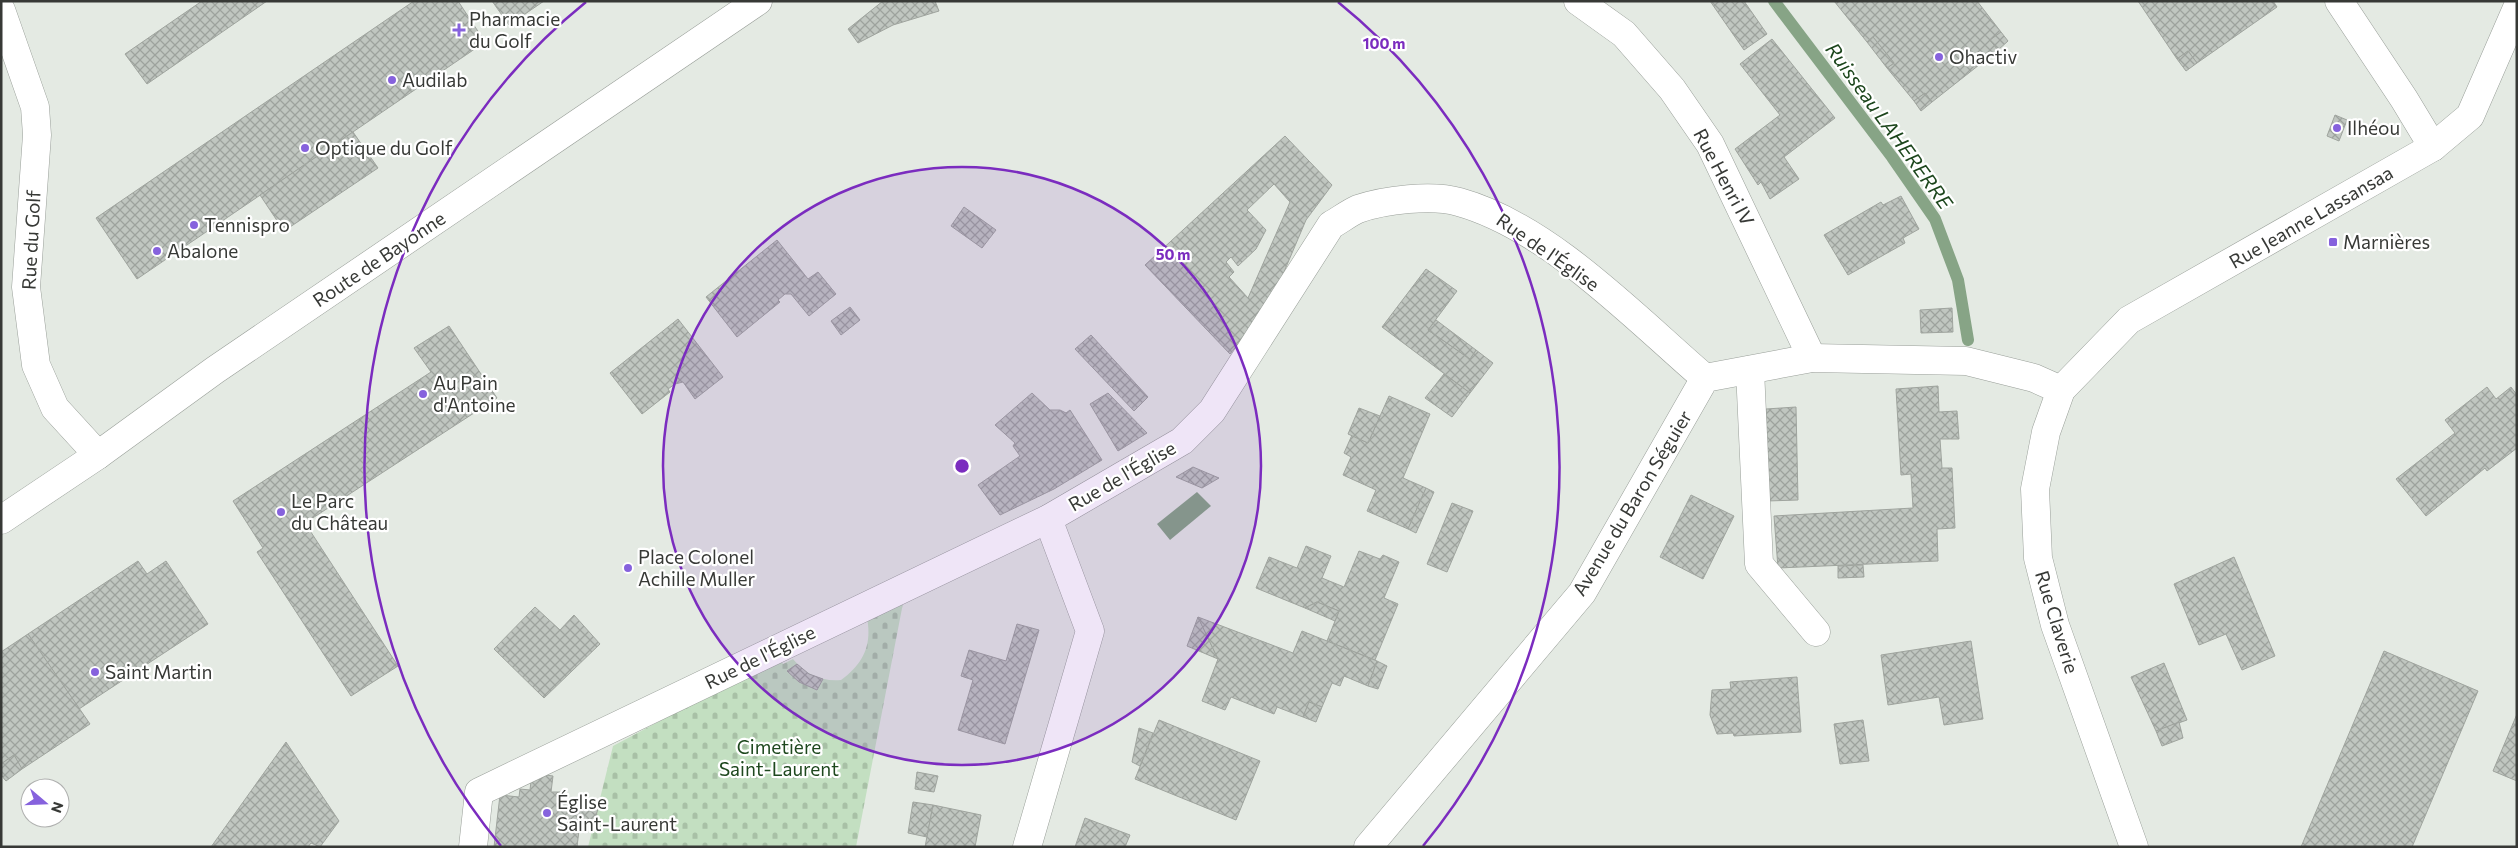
<svg xmlns="http://www.w3.org/2000/svg" width="2518" height="848" font-family="Commissioner,sans-serif">
  <style>
    .cemetery { fill: url(#cemetery-stones) }
    .water { fill: #87a486 }
    .lines { fill: none; stroke-linecap: round; stroke-linejoin: round }
    .stream { stroke: #87a486; stroke-width: 12 }
    .building { fill: url(#building-cross-hatch); stroke: #9fa49e; fill-rule: evenodd }
    .minor-casing { stroke: #999f99; stroke-width: 29 }
    .major-casing { stroke: #999f99; stroke-width: 29 }
    .minor { stroke: #fff; stroke-width: 28 }
    .major { stroke: #fff; stroke-width: 28 }
    .ring { fill: none; stroke: #7b2cbf; stroke-width: 2.5 }
    .poi-dot { fill: #8662dd; stroke: #fff; stroke-width: 2 }
    .labels { text-anchor: middle; stroke-width: 4.5; stroke-linejoin: round; paint-order: stroke }
    .poi-label { font-size: 19px; fill: #373936; stroke: #fff; text-anchor: start }
    .street-label { font-size: 19px; fill: #373936; stroke: #fff }
    .park-label { font-size: 19px; fill: #1e481e; stroke: #fff }
    .water-label { font-size: 20px; font-style: italic; fill: #1c461c; stroke: #fff }
    .centre { fill: #7b2cbf; stroke: #fff; stroke-width: 2.5 }
    .ring-label { font-size: 15px; text-anchor: middle; font-weight: bold; fill: #7b2cbf; stroke: #fff; stroke-width: 4.5; stroke-linejoin: round; paint-order: stroke }
  </style>
  <defs>
    <pattern id="cemetery-stones" width="16" height="16" patternUnits="userSpaceOnUse" patternTransform="scale(1.25)"><rect width="16" height="16" fill="#c3dfc1"/><path d="M2 7V4a2 2 0 0 1 4 0v3zM10 15v-3a2 2 0 0 1 4 0v3z" fill="#a8c0a6"/></pattern>
    <pattern id="building-cross-hatch" width="8" height="8" patternUnits="userSpaceOnUse" patternTransform="scale(1.25)"><rect width="8" height="8" fill="#c0c6c0"/><path d="M0 0l8 8M0 8l8-8" fill="none" stroke="#9da29d"/></pattern>
  </defs>
  <rect width="100%" height="100%" fill="#e4eae3"/>
  <path class="cemetery" d="M 904,598 L 856,847 L 588,847 L 613,746 L 778,658 L 783,664 L 793,659 C 805,674 822,682 841,680 C 864,663 872,645 867,617 Z"/>
  <polygon class="water" points="1197,492 1211,506 1170,540 1157,524"/>
  <g class="lines">
    <polyline class="stream" points="1774,1 1892,157 1935,219 1958,280 1968,340"/>
  </g>
  <g class="building">
    <polygon points="202,1 267,1 147,84 125,54"/>
    <polygon points="414,1 458,1 485,42 137,279 96,218"/>
    <polygon points="492,1 544,1 509,25"/>
    <polygon points="883,1 935,1 939,11 893,25 858,43 848,29"/>
    <polygon points="1710,1 1744,1 1767,34 1744,50"/>
    <polygon points="1834,1 1977,1 2001,32 1990,40 1998,50 1932,102 1925,93 1914,101 1887,68 1894,63 1873,37 1867,42"/>
    <polygon points="2138,1 2273,1 2277,7 2197,63 2188,51 2177,59"/>
    <polygon points="2001,32 2008,41 1998,50 1990,40"/>
    <polygon points="1873,37 1894,63 1887,68 1867,42"/>
    <polygon points="1772,39 1835,118 1784,157 1799,179 1770,199 1761,182 1758,185 1735,149 1780,115 1740,64"/>
    <polygon points="2188,51 2197,63 2186,71 2177,59"/>
    <polygon points="1925,93 1932,102 1921,111 1914,101"/>
    <polygon points="2335,115 2347,120 2339,141 2327,136"/>
    <polygon points="353,132 378,168 284,231 260,195"/>
    <path d="M 1285,136 L 1332,185 L 1306,220 L 1270,305 L 1230,354 L 1145,265 ZM 1274,184 L 1290,202 L 1248,298 L 1229,277 L 1234,272 L 1226,262 L 1231,257 L 1238,266 L 1256,249 L 1266,230 L 1247,210 Z"/>
    <polygon points="1901,196 1919,229 1903,238 1905,243 1848,275 1824,235 1881,202 1883,205"/>
    <polygon points="964,207 996,230 982,248 951,226"/>
    <polygon points="777,240 808,279 818,272 836,294 809,316 791,294 785,294 778,300 780,302 737,337 706,297"/>
    <polygon points="1426,269 1457,291 1428,330 1470,359 1476,350 1493,363 1470,393 1382,327"/>
    <polygon points="850,307 860,320 841,335 831,321"/>
    <polygon points="1952,308 1953,332 1921,333 1920,310"/>
    <polygon points="678,319 723,377 695,399 683,382 675,384 668,389 670,392 642,414 610,373"/>
    <polygon points="1436,320 1476,350 1470,359 1428,330"/>
    <polygon points="449,326 497,398 305,523 398,666 351,696 257,552 263,548 233,501 431,372 414,348"/>
    <polygon points="1091,335 1148,397 1134,411 1075,349"/>
    <polygon points="1444,374 1470,393 1452,417 1425,398"/>
    <polygon points="1938,386 1939,412 1957,411 1959,439 1940,439 1942,468 1952,468 1955,528 1937,529 1938,561 1778,568 1774,516 1913,508 1911,474 1901,475 1896,389"/>
    <polygon points="2487,387 2496,399 2511,387 2517,395 2517,448 2487,471 2485,468 2426,516 2396,479 2455,433 2445,420"/>
    <polygon points="1032,393 1050,410 1060,410 1066,413 1070,410 1102,460 1054,489 1000,515 978,485 1020,456 1013,446 1015,443 995,425"/>
    <polygon points="1108,393 1147,433 1118,451 1090,404"/>
    <polygon points="1389,396 1430,414 1403,478 1426,488 1408,529 1367,511 1376,490 1343,475 1351,457 1344,453 1352,435 1368,443"/>
    <polygon points="1796,407 1798,500 1767,501 1766,409"/>
    <polygon points="1359,408 1380,416 1368,443 1348,434"/>
    <polygon points="1193,467 1219,478 1202,488 1176,477"/>
    <polygon points="1426,488 1434,492 1416,533 1408,529"/>
    <polygon points="1691,495 1734,516 1703,579 1660,557"/>
    <polygon points="1452,503 1473,511 1447,572 1427,564"/>
    <polygon points="1306,546 1331,556 1322,578 1344,587 1359,551 1380,559 1383,555 1399,562 1384,598 1398,604 1375,660 1327,641 1339,611 1317,602 1305,608 1256,588 1269,557 1297,568"/>
    <polygon points="2234,557 2275,656 2242,670 2226,634 2199,645 2174,584"/>
    <polygon points="138,561 147,574 166,561 208,624 79,709 28,634"/>
    <polygon points="1863,565 1864,577 1838,578 1838,566"/>
    <polygon points="1317,602 1339,611 1335,621 1305,608"/>
    <polygon points="535,607 560,630 574,615 600,644 544,698 494,649"/>
    <polygon points="1198,617 1218,659 1187,646"/>
    <polygon points="1198,617 1293,653 1302,631 1377,661 1368,686 1344,676 1340,686 1332,683 1322,707 1309,702 1303,717 1277,707 1274,714 1231,697 1225,710 1202,701 1218,659"/>
    <polygon points="1017,624 1039,630 1005,744 958,730 973,680 961,676 969,650 1006,661"/>
    <polygon points="28,634 90,724 22,769 14,755 1,764 1,652"/>
    <polygon points="1971,641 1983,719 1944,725 1939,697 1888,705 1881,655"/>
    <polygon points="2384,651 2478,691 2412,847 2301,847"/>
    <polygon points="1377,661 1387,666 1378,689 1368,686"/>
    <polygon points="2164,663 2187,720 2156,731 2131,677"/>
    <polygon points="797,664 809,674 823,679 817,690 799,682 787,671"/>
    <polygon points="1797,677 1801,732 1734,736 1733,733 1717,734 1710,715 1712,690 1731,689 1730,682"/>
    <polygon points="1309,702 1322,707 1316,722 1303,717"/>
    <polygon points="2517,714 2517,781 2493,771"/>
    <polygon points="1159,720 1260,761 1236,820 1135,779"/>
    <polygon points="1863,720 1869,761 1840,764 1834,724"/>
    <polygon points="2179,722 2183,738 2162,746 2156,731"/>
    <polygon points="1139,728 1153,733 1140,766 1132,762"/>
    <polygon points="286,742 339,821 320,847 311,843 308,847 211,847"/>
    <polygon points="14,755 22,769 6,781 1,775 1,764"/>
    <polygon points="917,772 938,776 934,792 915,789"/>
    <polygon points="532,773 553,776 551,792 562,792 561,801 599,805 594,823 580,822 577,847 494,847 500,795 519,797 520,789 530,790"/>
    <polygon points="913,802 933,805 927,837 908,833"/>
    <polygon points="933,805 981,815 975,847 925,847"/>
    <polygon points="1085,818 1130,835 1125,847 1075,847"/>
  </g>
  <g class="lines">
    <defs>
      <g id="minor">
        <polyline points="1578,1 1624,34 1672,89 1710,144 1812,358"/>
        <polyline points="2339,1 2404,99 2433,147"/>
        <polyline points="1,10 35,107 37,135 26,287 36,365 55,408 98,455"/>
        <polyline points="1750,370 1759,564 1816,632"/>
        <path d="M 473,847 L 479,792 L 1048,519 L 1182,441 L 1212,411 L 1331,225 C 1340,220 1349,213 1358,209 C 1384,200 1432,194 1459,202 C 1549,227 1635,318 1705,378"/>
        <polyline points="1027,847 1090,631 1048,519"/>
        <polyline points="1368,847 1582,593 1705,378 1812,358 1966,361 2034,378 2061,390"/>
        <polyline points="2134,847 2055,625 2038,558 2035,489 2046,432 2061,390 2129,320 2433,147 2470,116 2517,8"/>
      </g>
      <polyline id="major" points="1,520 98,455 215,370 758,1"/>
    </defs>
    <use href="#minor" class="minor-casing"/>
    <use href="#major" class="major-casing"/>
    <use href="#minor" class="minor"/>
    <use href="#major" class="major"/>
  </g>
  <circle cx="962" cy="466" r="299" fill="#7b2cbf" fill-opacity=".12"/>
  <g class="ring">
    <circle cx="962" cy="466" r="299"/>
    <path d="M501 846A597 597 0 0 1 586 2M1338 2A597 597 0 0 1 1423 846"/>
  </g>
  <g class="poi-dot">
    <path d="M456.5 22.5h5v5h5v5h-5v5h-5v-5h-5v-5h5z"/>
    <circle cx="1939" cy="57" r="5"/>
    <circle cx="392" cy="80" r="5"/>
    <circle cx="2337" cy="128" r="5"/>
    <circle cx="305" cy="148" r="5"/>
    <circle cx="194" cy="225" r="5"/>
    <rect x="2328" y="237" width="10" height="10" rx="2.5"/>
    <circle cx="157" cy="251" r="5"/>
    <circle cx="423" cy="394" r="5"/>
    <circle cx="281" cy="512" r="5"/>
    <circle cx="628" cy="568" r="5"/>
    <circle cx="95" cy="672" r="5"/>
    <circle cx="547" cy="813" r="5"/>
  </g>
  <g class="labels">
    <g class="poi-label">
      <text x="469" y="26">Pharmacie<tspan x="469" dy="22">du Golf</tspan></text>
      <text x="1949" y="64">Ohactiv</text>
      <text x="402" y="87">Audilab</text>
      <text x="2347" y="135">Ilhéou</text>
      <text x="315" y="155">Optique du Golf</text>
      <text x="204" y="232">Tennispro</text>
      <text x="2343" y="249">Marnières</text>
      <text x="167" y="258">Abalone</text>
      <text x="433" y="390">Au Pain<tspan x="433" dy="22">d'Antoine</tspan></text>
      <text x="291" y="508">Le Parc<tspan x="291" dy="22">du Château</tspan></text>
      <text x="638" y="564">Place Colonel<tspan x="638" dy="22">Achille Muller</tspan></text>
      <text x="105" y="679">Saint Martin</text>
      <text x="557" y="809">Église<tspan x="557" dy="22">Saint-Laurent</tspan></text>
    </g>
    <g class="street-label">
      <text transform="translate(1724 177) rotate(62)" y="7">Rue Henri IV</text>
      <text transform="translate(2311 217) rotate(-30)" y="7">Rue Jeanne Lassansaa</text>
      <text transform="translate(31 240) rotate(-87)" y="7">Rue du Golf</text>
      <text transform="translate(1548 252) rotate(35)" y="7">Rue de l'Église</text>
      <text transform="translate(379 259) rotate(-34)" y="7">Route de Bayonne</text>
      <text transform="translate(1122 476) rotate(-30)" y="7">Rue de l'Église</text>
      <text transform="translate(1632 503) rotate(-59)" y="7">Avenue du Baron Séguier</text>
      <text transform="translate(2057 622) rotate(73)" y="7">Rue Claverie</text>
      <text transform="translate(760 657) rotate(-26)" y="7">Rue de l'Église</text>
    </g>
    <g class="park-label">
      <text x="779" y="754">Cimetière<tspan x="779" dy="22">Saint-Laurent</tspan></text>
    </g>
    <g class="water-label">
      <text transform="translate(1889 126) rotate(54)" y="7">Ruisseau LAHERERRE</text>
    </g>
  </g>
  <circle cx="962" cy="466" r="8" class="centre"/>
  <g class="ring-label">
    <text x="1384" y="49">100 m</text>
    <text x="1173" y="260">50 m</text>
  </g>
  <rect width="2518" height="848" fill="none" stroke="#373936" stroke-width="5"/>
  <g transform="translate(45 803) rotate(109)"><circle r="24" fill="#ffffff" stroke="#afb0af"/>
  <path d="M0-4L9 19L0 12L-9 19Z" fill="#8662dd"/>
  <text y="-8" font-size="14" font-weight="bold" text-anchor="middle" fill="#373936">N</text>
  </g>
</svg>
